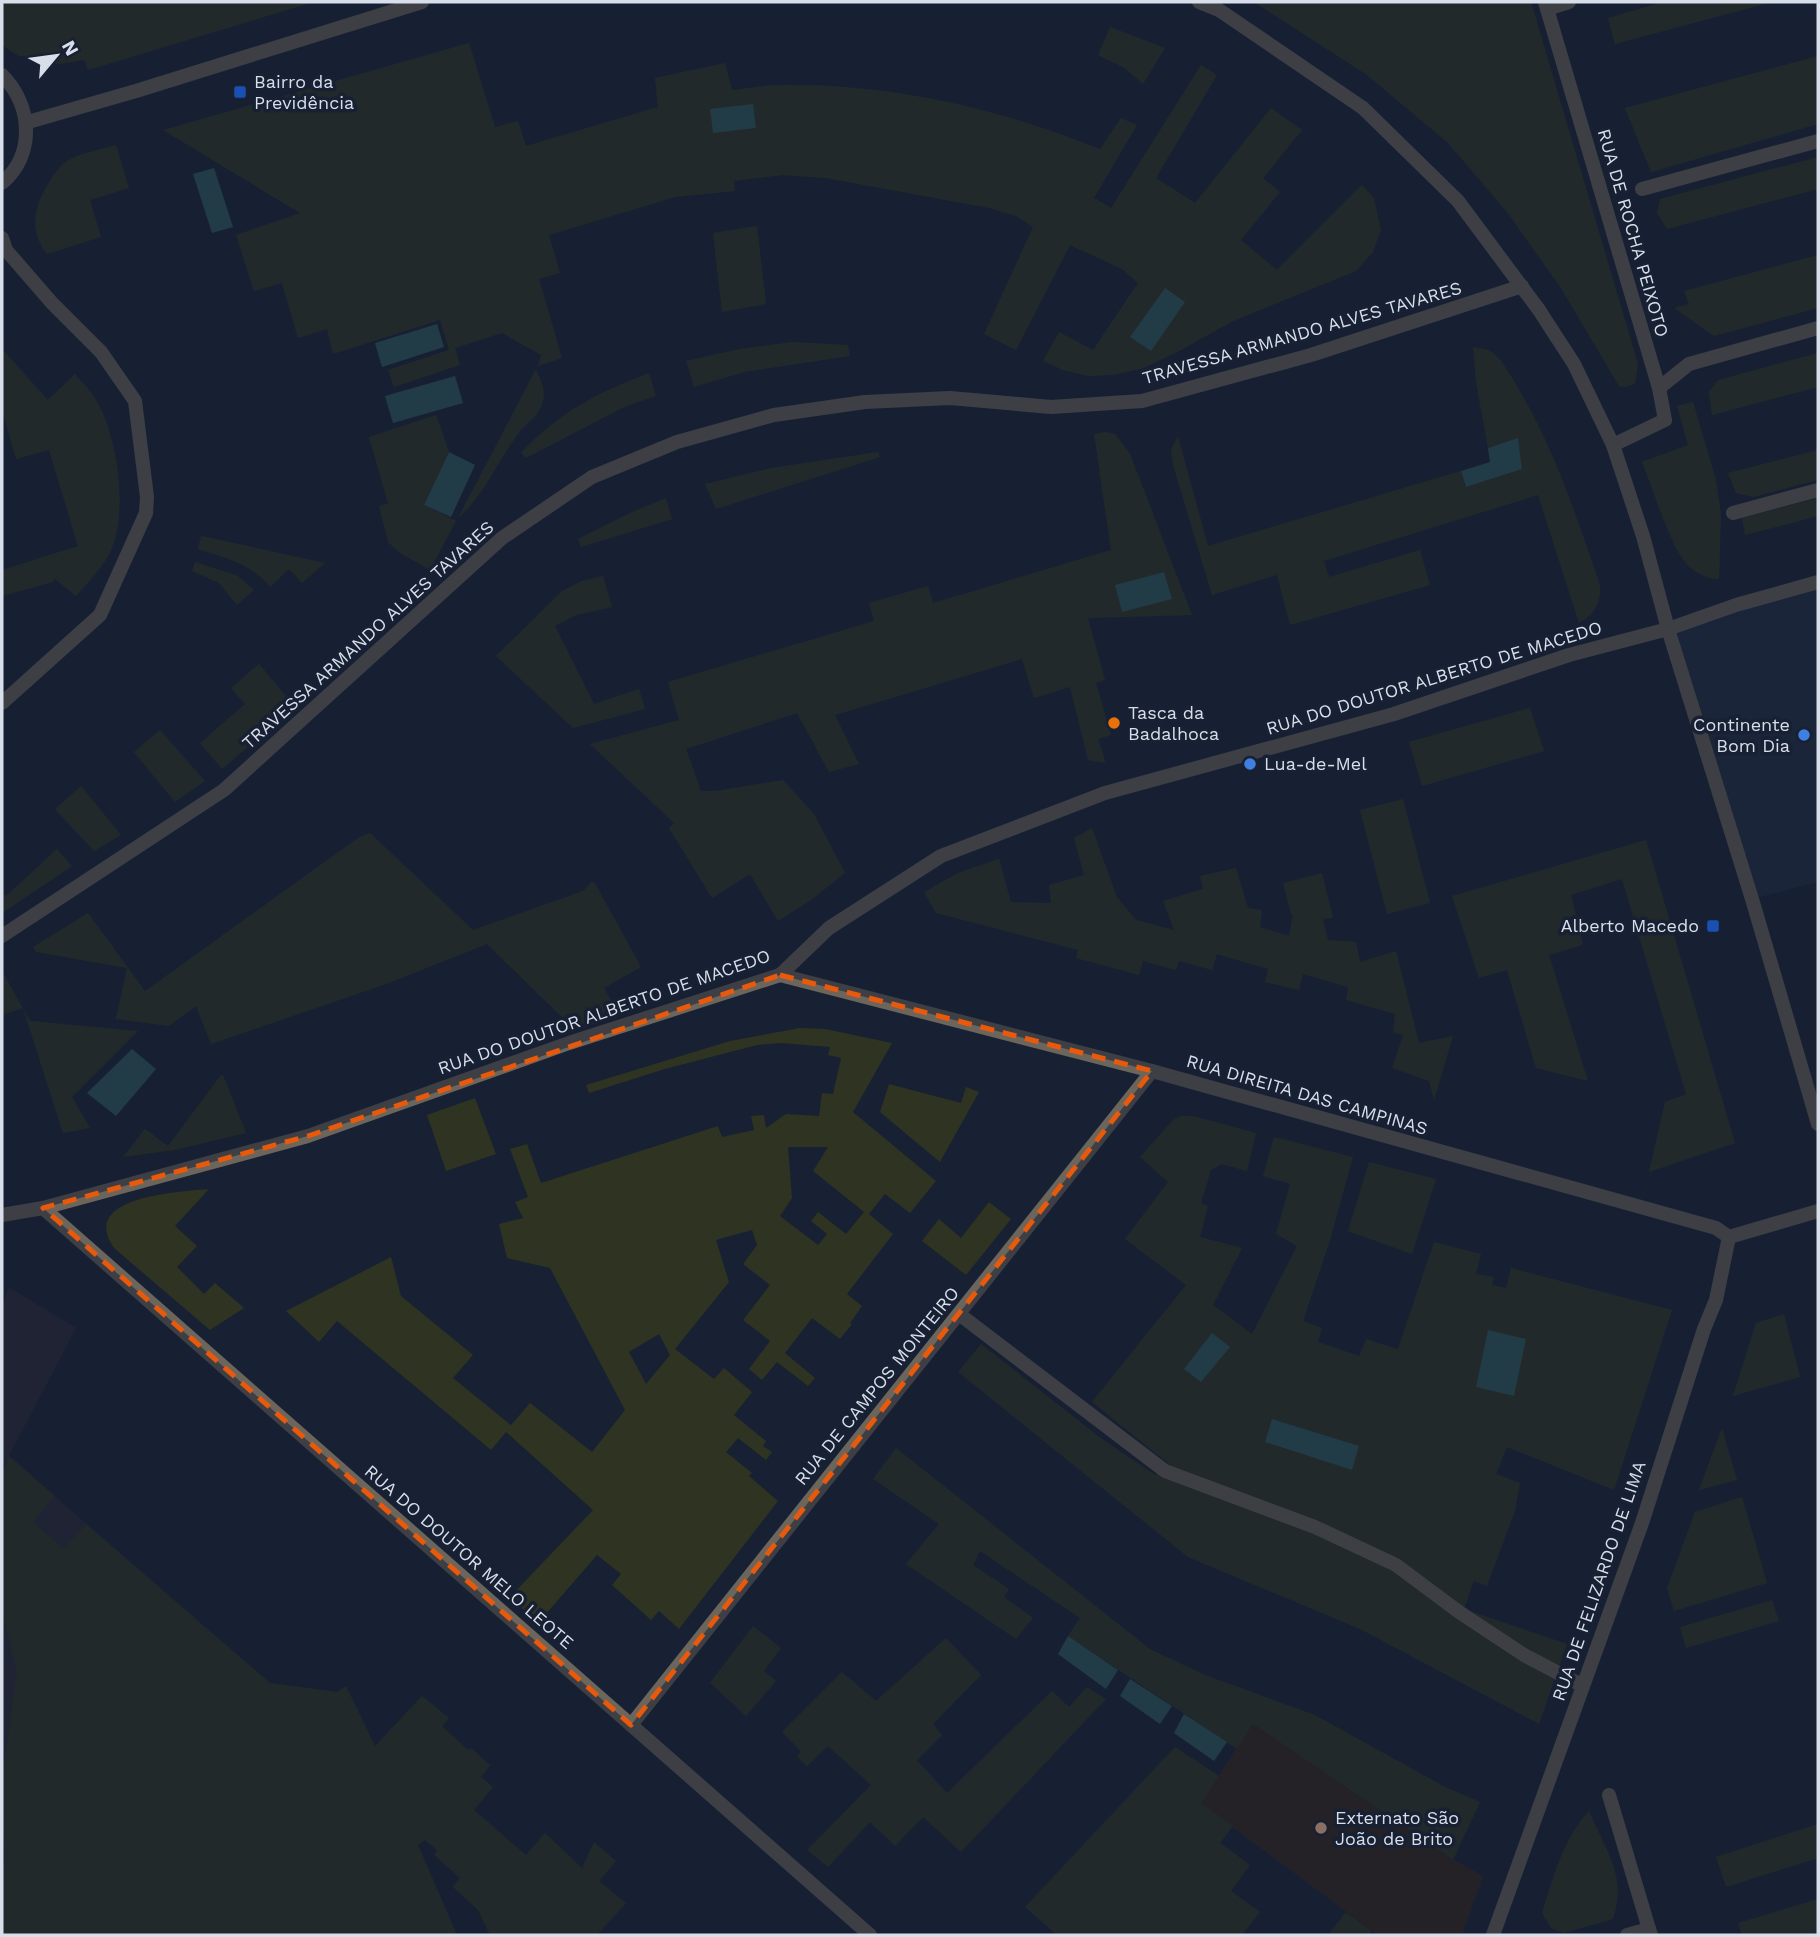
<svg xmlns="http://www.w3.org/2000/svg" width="1820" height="1937" font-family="'Work Sans',sans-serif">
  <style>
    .built { fill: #1e2a42 }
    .industrial { fill: #282636 }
    .education { fill: #34241a }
    .green { fill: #2f3321; fill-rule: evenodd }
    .water { fill: #2d5b5f }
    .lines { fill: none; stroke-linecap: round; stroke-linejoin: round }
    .pedestrian { stroke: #6c655c; stroke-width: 14 }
    .minor { stroke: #6c655c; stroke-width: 14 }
    .tertiary { stroke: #6c655c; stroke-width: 14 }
    .marked { fill: none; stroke: #e8590c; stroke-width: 5; stroke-dasharray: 14 9; stroke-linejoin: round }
    .transit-dot { fill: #1a4fb4; stroke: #182133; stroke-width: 2.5 }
    .food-dot { fill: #e8710a; stroke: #182133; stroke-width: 2.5 }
    .shop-dot { fill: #3f7fe0; stroke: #182133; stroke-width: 2.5 }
    .education-dot { fill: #8d6e63; stroke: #182133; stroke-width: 2.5 }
    .labels { text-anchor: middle; stroke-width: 7; stroke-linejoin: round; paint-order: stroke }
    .poi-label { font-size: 18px; fill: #d8dfeb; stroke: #182133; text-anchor: start }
    .street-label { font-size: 18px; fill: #d8dfeb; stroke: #182133 }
  </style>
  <rect width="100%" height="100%" fill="#182133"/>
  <polygon class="built" points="1818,582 1818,882 1752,899 1668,629"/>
  <polygon class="industrial" points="9,1287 76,1328 9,1456 270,1684 6,1935 2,1935 2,1307"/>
  <polygon class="education" points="1253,1724 1445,1855 1483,1876 1462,1935 1378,1935 1200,1803"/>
  <g class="green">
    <path d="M 2,2 L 314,2 L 88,70 L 84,60 C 45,67 35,68 2,45 Z"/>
    <polygon points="1254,2 1531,2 1638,364 1635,384 1625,387 1619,386 1561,288 1507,212 1448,143 1367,75"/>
    <polygon points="1663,2 1772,2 1615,44 1608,18"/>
    <polygon points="1110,27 1165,48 1143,84 1125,68 1098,55"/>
    <path d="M 469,43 L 495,127 L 518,121 L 526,146 L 658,107 L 655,78 L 725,63 L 732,90 C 749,88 767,85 785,85 C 893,84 1001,109 1100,149 L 1121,118 L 1137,125 L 1094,198 L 1111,208 L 1201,65 L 1217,75 L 1156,178 L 1195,203 L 1271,108 L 1302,130 L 1263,178 L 1280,192 L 1241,240 L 1277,270 L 1362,185 L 1374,198 L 1381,230 L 1373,252 L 1356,271 L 1233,321 L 1181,350 L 1144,368 L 1113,375 L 1088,376 L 1063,370 L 1043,361 L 1059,332 L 1093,350 L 1138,283 L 1122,269 L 1070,245 L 1016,350 L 984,334 L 1033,227 L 1016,216 L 989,208 L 826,178 L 783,175 L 734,181 L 735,191 L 675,197 L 549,235 L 560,273 L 539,279 L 562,358 L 538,366 L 541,355 L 502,333 L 455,348 L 460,365 L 394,387 L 388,370 L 449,350 L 440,320 L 333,354 L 327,329 L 298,338 L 282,283 L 254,291 L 236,235 L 300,213 L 163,130 Z"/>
    <polygon points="1818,56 1818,124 1651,172 1625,108"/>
    <path d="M 116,145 L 129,188 L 90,200 L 101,237 L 47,254 C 29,232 34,207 48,184 C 53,175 60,165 69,160 C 83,152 101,150 116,145 Z"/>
    <polygon points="1818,157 1818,189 1667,229 1657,213 1660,199"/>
    <polygon points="757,226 766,304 722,312 713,233"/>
    <polygon points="1818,255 1818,308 1714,336 1674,308 1689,304 1684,291"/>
    <polygon points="792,342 848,345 850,356 744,372 694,387 686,361 740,349"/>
    <path d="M 1473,347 L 1489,350 L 1499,358 C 1547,427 1573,506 1600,585 C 1601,603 1595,614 1579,623 L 1538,495 L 1324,561 L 1329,577 L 1420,550 L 1430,585 L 1290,625 L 1277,575 L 1212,595 L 1173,465 L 1171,450 L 1178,436 L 1208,546 L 1461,471 L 1466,487 L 1522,469 L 1518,439 L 1488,448 L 1476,382 Z"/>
    <path d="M 2,349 L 48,400 L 75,374 C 81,381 88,388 93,395 C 117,430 128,508 112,548 C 105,565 88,582 76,596 L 55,579 L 53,582 L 2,596 L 2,570 L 78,546 L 49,450 L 16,459 L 2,410 Z"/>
    <polygon points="1818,353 1818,387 1712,415 1709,392 1718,380"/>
    <path d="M 536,369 C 540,379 546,389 543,400 C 540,416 527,422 518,434 C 496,463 486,493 458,518 Z"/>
    <path d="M 649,373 L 656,396 L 624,407 L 526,458 L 521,453 C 561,411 595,394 649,373 Z"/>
    <path d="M 1693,402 L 1716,480 L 1721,514 L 1719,579 C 1707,579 1694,573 1686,563 C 1669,543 1653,488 1642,462 L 1688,445 L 1677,406 Z"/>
    <polygon points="436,415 449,452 424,505 456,521 430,570 400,553 388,542 379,506 388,503 369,437"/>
    <polygon points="1106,432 1115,434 1130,454 1192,615 1088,618 1105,680 1096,683 1111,735 1098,739 1106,763 1088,760 1070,687 1034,698 1022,659 835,715 859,764 829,772 797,713 686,749 701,791 716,791 783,780 814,814 845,873 811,900 778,921 750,874 712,898 669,828 674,823 590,744 679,720 668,682 874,621 869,603 928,586 933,603 1111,550 1094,434"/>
    <polygon points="1818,450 1818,480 1753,497 1736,493 1728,473"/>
    <polygon points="878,452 880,457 716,509 705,484 771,468"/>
    <polygon points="666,498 672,519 581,547 578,539 632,512"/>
    <polygon points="1818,498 1818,516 1745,535 1742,518"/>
    <path d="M 201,536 L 202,536 L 325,563 L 302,583 L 289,569 L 270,587 C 249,562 228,559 198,549 Z"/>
    <polygon points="195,562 238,576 254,590 237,605 219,583 192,571"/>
    <polygon points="603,576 612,607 576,615 555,626 594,704 639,689 645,709 573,728 496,656 562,591 582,581"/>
    <polygon points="259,664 295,707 222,769 200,743 245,704 231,688"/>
    <polygon points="1530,708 1544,751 1422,786 1409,742"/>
    <polygon points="160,730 205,781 175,802 134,752"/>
    <polygon points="81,786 121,835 94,851 55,809"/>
    <polygon points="1403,799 1430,903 1387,914 1360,810"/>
    <polygon points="1092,828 1117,897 1136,920 1174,930 1163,901 1203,889 1200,876 1236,868 1248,908 1262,910 1260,927 1289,936 1293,915 1291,914 1283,883 1322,873 1333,918 1323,919 1328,940 1356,942 1360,962 1396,951 1419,1043 1453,1036 1434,1100 1429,1081 1392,1068 1403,1035 1393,1032 1395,1014 1346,1000 1348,987 1303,974 1299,990 1265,982 1268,969 1217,954 1212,970 1179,961 1176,970 1143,961 1139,975 1076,958 1078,950 936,913 924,892 958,873 999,859 1011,902 1051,903 1049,885 1084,875 1074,838"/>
    <polygon points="370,833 473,930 583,891 592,882 595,883 641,967 604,988 619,1014 576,1031 487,944 389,983 211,1044 196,1006 169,1026 116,1019 127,968 36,952 33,947 88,913 145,991 358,838"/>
    <polygon points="1646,840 1735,1143 1649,1172 1665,1102 1686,1094 1622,879 1571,895 1583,945 1549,955 1588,1081 1536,1068 1507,970 1479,978 1452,896"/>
    <polygon points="57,849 72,866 2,913 2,892 6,896"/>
    <polygon points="2,971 30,1021 138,1031 72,1097 90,1128 63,1133 23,1008 2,1015"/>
    <path d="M 800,1028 L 825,1029 L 892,1043 L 853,1112 L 936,1181 L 910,1213 L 885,1194 L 869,1214 L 893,1234 L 847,1294 L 862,1306 L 850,1323 L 852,1324 L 840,1339 L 812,1318 L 785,1353 L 815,1378 L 808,1386 L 777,1362 L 762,1380 L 749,1369 L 770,1341 L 743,1320 L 770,1285 L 743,1264 L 757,1245 L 752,1230 L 716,1240 L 729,1282 L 675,1349 L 714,1379 L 724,1368 L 752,1392 L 734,1415 L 766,1441 L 763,1446 L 772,1452 L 766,1460 L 738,1438 L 726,1452 L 752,1473 L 749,1476 L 778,1501 L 679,1629 L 659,1611 L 651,1620 L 612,1585 L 621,1574 L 597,1555 L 538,1623 L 510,1597 L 593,1510 L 506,1432 L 491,1450 L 337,1321 L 319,1342 L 286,1311 L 391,1257 L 401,1296 L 473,1355 L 453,1378 L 511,1425 L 530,1403 L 592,1452 L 625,1410 L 550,1268 L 507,1258 L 499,1224 L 523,1218 L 515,1202 L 528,1197 L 510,1149 L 527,1144 L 541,1183 L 718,1126 L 722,1137 L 754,1130 L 751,1116 L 764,1115 L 766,1128 L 786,1114 L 819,1116 L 822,1093 L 833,1094 L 841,1058 L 828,1055 L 830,1047 L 781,1043 L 757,1045 L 665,1069 L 589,1093 L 586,1085 L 730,1041 ZM 788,1147 L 828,1147 L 813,1171 L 864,1212 L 846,1234 L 818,1212 L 811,1221 L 827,1234 L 818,1245 L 780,1216 L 792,1198 ZM 659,1334 L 670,1355 L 646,1384 L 629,1352 Z"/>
    <polygon points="221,1075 223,1075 246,1133 174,1150 123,1157 145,1129 168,1146"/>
    <polygon points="889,1084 961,1103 966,1087 979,1092 940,1162 880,1112"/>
    <polygon points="475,1098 496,1154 446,1171 427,1115"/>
    <polygon points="1181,1116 1193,1116 1256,1133 1247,1171 1222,1164 1211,1170 1201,1203 1208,1206 1200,1237 1242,1248 1213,1305 1252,1334 1297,1246 1276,1234 1290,1184 1263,1176 1274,1137 1353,1157 1330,1240 1303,1321 1322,1328 1318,1342 1359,1356 1366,1339 1398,1349 1434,1242 1481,1254 1476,1274 1494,1277 1492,1285 1506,1288 1511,1268 1672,1310 1614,1490 1507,1447 1496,1474 1520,1483 1515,1511 1487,1586 1474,1581 1464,1609 1567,1644 1539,1724 1360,1629 1188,1557 958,1372 981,1344 1098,1436 1155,1475 1169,1464 1092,1402 1186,1285 1125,1239 1168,1182 1140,1157 1173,1120"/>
    <polygon points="1369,1162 1436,1179 1412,1254 1348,1231"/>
    <path d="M 209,1189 L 175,1226 L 197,1246 L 177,1267 L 204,1294 L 215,1283 L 244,1308 L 210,1330 L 114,1248 C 78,1196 179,1192 209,1189 Z"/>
    <polygon points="989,1202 1011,1219 966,1275 922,1241 939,1219 961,1238"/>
    <polygon points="1784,1314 1800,1377 1733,1396 1756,1323"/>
    <polygon points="1722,1428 1737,1480 1699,1490"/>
    <polygon points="896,1448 1150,1649 1205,1675 1315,1715 1445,1787 1480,1802 1453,1860 1253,1724 1237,1749 1068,1636 1080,1618 980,1551 973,1565 1009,1589 1004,1597 1033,1618 1016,1639 906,1564 939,1524 873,1479"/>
    <polygon points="9,1456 55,1496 33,1522 64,1549 86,1524 270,1683 337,1692 346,1686 375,1746 422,1696 449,1718 442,1726 468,1750 471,1748 490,1765 481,1777 493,1787 474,1810 526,1855 545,1833 582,1868 594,1842 616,1861 599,1881 626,1903 597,1935 490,1935 478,1910 453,1887 460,1878 434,1855 437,1850 425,1840 418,1845 457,1935 2,1935 2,1874 5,1861 2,1780 17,1671 2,1611 2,1474"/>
    <polygon points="1742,1497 1767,1583 1674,1611 1667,1588 1695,1512"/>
    <polygon points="1772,1600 1779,1621 1686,1648 1680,1627"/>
    <polygon points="753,1626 781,1648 764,1671 776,1681 746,1716 710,1683"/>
    <polygon points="946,1638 981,1675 933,1724 942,1735 917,1760 947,1793 1052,1691 1069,1707 1087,1687 1106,1699 961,1852 923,1817 895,1846 870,1822 828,1867 807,1850 871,1785 828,1746 807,1766 797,1757 801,1751 782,1732 842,1672 876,1701"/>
    <polygon points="1175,1747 1219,1776 1201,1803 1233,1826 1220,1843 1250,1865 1231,1891 1260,1912 1242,1935 1057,1935 1025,1907"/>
    <path d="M 1589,1811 C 1605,1850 1628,1876 1613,1919 L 1564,1933 L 1551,1928 L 1542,1913 C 1553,1878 1563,1839 1589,1811 Z"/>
    <polygon points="1818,1824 1818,1858 1726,1887 1716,1857"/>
    <polygon points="1818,1899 1818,1932 1807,1935 1742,1935 1738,1923"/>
    <polygon points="1346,1912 1372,1931 1368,1935 1328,1935"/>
  </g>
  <g class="water">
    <polygon points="753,104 756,128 713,133 710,109"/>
    <polygon points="214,168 233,227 212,233 193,174"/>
    <polygon points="1165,288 1185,302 1151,351 1130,337"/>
    <polygon points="437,324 444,347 382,367 375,343"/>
    <polygon points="455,376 463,403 393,423 385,396"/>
    <polygon points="1518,438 1522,469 1466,487 1461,471 1490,462 1488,448"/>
    <polygon points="449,452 475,465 451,517 424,505"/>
    <polygon points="1164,572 1172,599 1122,612 1115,585"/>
    <polygon points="132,1049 156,1069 116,1116 87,1093"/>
    <polygon points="1488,1330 1526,1339 1514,1396 1476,1387"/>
    <polygon points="1212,1333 1230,1347 1201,1382 1184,1369"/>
    <polygon points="1272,1419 1359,1446 1352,1470 1265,1442"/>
    <polygon points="1068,1636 1118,1670 1106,1689 1058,1654"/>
    <polygon points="1130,1679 1172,1706 1160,1724 1120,1696"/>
    <polygon points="1184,1714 1227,1742 1214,1761 1174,1733"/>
  </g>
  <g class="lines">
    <polyline class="pedestrian" points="959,1314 1165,1471 1315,1527 1396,1565 1459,1612 1524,1655 1583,1686"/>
    <g class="minor">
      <polyline points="1545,2 1659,388 1665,420 1613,445"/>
      <polyline points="1547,9 1569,2"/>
      <polyline points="1642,189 1818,141"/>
      <polyline points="2,238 6,250 52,303 101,352 135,401 147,497 146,513 100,615 2,703"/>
      <polyline points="1659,388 1689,364 1818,328"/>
      <polyline points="1733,513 1818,490"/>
      <polyline points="2,936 224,790 502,538 592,477 677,442 774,415 865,402 950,398 1051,407 1142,401 1311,355 1522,286"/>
      <polyline points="780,975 1152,1071 1716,1228 1729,1237 1818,1211"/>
      <polyline points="43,1208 870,1935"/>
      <polyline points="2,1215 43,1208 308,1136 569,1043 780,975 829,928 941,856 1105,793 1394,714 1569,655 1668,629 1736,605 1818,582"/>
      <polyline points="631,1725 1152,1071"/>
      <polyline points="1609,1795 1649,1929"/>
      <polyline points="1493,1935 1642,1523 1704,1329 1716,1300 1729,1237"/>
      <polyline points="1627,1935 1649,1929 1651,1935"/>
    </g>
    <g class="tertiary">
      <polyline points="1199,2 1219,10 1363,108 1458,201 1539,310 1574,364 1613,445 1643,536 1668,629 1752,899 1818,1124"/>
      <path d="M 2,75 C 32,105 36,154 2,183"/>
      <polyline points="28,122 136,91 422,2"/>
    </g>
  </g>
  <path d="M0 0H1820V1937H0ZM 780,975 L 1152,1071 L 631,1725 L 43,1208 L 308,1136 Z" fill="#182133" fill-opacity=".55" fill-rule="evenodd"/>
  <path class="marked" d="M 780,975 L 1152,1071 L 631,1725 L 43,1208 L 308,1136 Z"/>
  <g class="transit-dot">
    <rect x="233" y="85" width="14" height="14" rx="3.5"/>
    <rect x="1706" y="919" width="14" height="14" rx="3.5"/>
  </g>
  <circle class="food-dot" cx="1114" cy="723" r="7"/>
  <g class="shop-dot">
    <circle cx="1804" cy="735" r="7"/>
    <circle cx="1250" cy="764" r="7"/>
  </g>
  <circle class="education-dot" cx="1321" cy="1828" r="7"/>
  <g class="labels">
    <g class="poi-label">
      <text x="254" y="88">Bairro da<tspan x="254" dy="21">Previdência</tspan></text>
      <text x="1128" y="719">Tasca da<tspan x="1128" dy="21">Badalhoca</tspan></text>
      <text x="1790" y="731" text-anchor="end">Continente<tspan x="1790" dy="21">Bom Dia</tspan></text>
      <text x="1264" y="770">Lua-de-Mel</text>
      <text x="1699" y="932" text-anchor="end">Alberto Macedo</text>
      <text x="1335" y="1824">Externato São<tspan x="1335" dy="21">João de Brito</tspan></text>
    </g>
    <g class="street-label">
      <text transform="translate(1633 233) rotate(74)" y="6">RUA DE ROCHA PEIXOTO</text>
      <text transform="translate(1302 333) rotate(-16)" y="6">TRAVESSA ARMANDO ALVES TAVARES</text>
      <text transform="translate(368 635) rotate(-42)" y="6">TRAVESSA ARMANDO ALVES TAVARES</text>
      <text transform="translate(1434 678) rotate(-17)" y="6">RUA DO DOUTOR ALBERTO DE MACEDO</text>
      <text transform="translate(604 1012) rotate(-19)" y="6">RUA DO DOUTOR ALBERTO DE MACEDO</text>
      <text transform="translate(1307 1095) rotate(16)" y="6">RUA DIREITA DAS CAMPINAS</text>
      <text transform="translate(877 1386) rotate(-51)" y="6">RUA DE CAMPOS MONTEIRO</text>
      <text transform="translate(469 1557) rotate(41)" y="6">RUA DO DOUTOR MELO LEOTE</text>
      <text transform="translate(1599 1581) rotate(-71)" y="6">RUA DE FELIZARDO DE LIMA</text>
    </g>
  </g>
  <rect width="1820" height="1937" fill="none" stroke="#d8dfeb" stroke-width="7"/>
  <g transform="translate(56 56) rotate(61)" stroke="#182133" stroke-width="5" paint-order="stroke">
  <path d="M0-5L12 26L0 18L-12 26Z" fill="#d8dfeb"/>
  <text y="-10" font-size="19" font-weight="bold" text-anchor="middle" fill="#d8dfeb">N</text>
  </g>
</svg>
